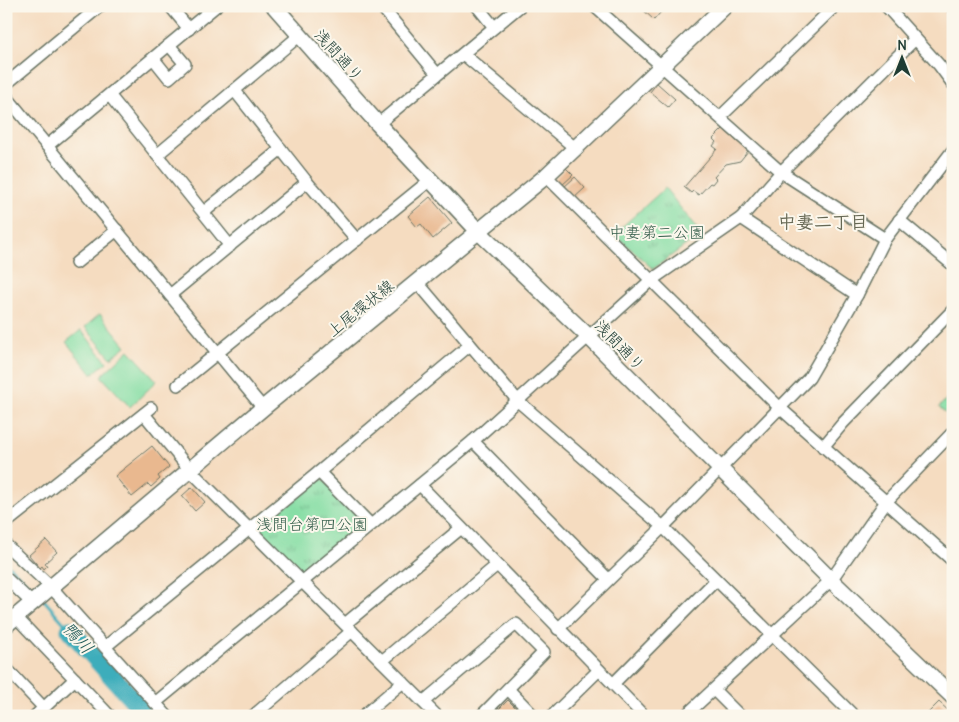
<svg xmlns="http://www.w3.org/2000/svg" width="959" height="722" font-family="Delius,'Klee One',sans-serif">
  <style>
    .grass { fill: url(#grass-tufts); stroke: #518d6c }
    .garden { fill: #83dda3; stroke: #518d6c }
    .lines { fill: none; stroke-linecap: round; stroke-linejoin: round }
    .stream { stroke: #3eadbb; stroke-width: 3 }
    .river { stroke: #3eadbb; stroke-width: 19 }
    .building { fill: #e9b88f }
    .street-casing { stroke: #6a7565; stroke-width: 14 }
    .secondary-casing { stroke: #6a7565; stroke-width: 18 }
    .street { stroke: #fff; stroke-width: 11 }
    .secondary { stroke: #fff; stroke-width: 15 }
    .labels { text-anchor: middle; stroke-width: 4; stroke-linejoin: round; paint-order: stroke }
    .street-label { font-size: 16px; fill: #1f3d34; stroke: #fbf7ec }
    .park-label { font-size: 16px; fill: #335d4a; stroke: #fbf7ec }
    .neighbourhood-label { font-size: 18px; font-weight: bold; fill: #666854; stroke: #fbf7ec }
    .water-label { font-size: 18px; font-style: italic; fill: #285f5c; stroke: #fbf7ec }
  </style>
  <defs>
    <pattern id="grass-tufts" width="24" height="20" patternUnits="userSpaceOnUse" patternTransform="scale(1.25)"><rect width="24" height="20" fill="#83dda3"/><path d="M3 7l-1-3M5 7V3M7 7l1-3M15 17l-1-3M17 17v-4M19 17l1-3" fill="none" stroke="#6bb486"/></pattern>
  </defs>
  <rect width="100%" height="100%" fill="#fbf7ec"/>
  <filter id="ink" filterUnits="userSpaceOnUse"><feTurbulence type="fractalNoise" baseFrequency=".02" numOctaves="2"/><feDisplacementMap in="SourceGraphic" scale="10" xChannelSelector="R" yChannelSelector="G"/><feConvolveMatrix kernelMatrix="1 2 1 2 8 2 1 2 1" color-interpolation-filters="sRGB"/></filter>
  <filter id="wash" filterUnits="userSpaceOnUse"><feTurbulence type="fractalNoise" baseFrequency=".0096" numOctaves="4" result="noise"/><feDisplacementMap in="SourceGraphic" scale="20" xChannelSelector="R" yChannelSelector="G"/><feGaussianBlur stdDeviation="1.12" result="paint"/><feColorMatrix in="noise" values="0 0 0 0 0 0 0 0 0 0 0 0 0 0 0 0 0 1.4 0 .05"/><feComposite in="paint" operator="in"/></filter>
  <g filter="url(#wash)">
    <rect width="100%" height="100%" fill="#f5dcc0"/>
    <g class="grass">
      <polygon points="665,188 701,234 653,269 614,234"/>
      <polygon points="319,475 365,522 302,576 255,528"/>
    </g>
    <g class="garden">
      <polygon points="100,314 126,346 111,358 85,327"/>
      <polygon points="81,330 107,362 92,374 66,342"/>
      <polygon points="129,350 157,381 130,407 101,376"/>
      <polygon points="953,392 953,416 951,418 939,407"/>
    </g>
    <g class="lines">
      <g class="stream">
        <polyline points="6,563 38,594"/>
        <polyline points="44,600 70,630"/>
      </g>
      <polyline class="river" points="70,630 148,716"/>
    </g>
    <g id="blocks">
      <g class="building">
        <polygon points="639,6 666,6 654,20"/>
        <polygon points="944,6 953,6 953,8 948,13"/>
        <polygon points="657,83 675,99 668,107 650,92"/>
        <polygon points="723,129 748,151 740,161 726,164 714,177 716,179 712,184 710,183 699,195 693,191 691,193 684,187 717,149 713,146 716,142 713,139"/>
        <polygon points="566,168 573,175 561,186 555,179"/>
        <polygon points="575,177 585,188 573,199 563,188"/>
        <polygon points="430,197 452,223 433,239 421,224 417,227 408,216"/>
        <polygon points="152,446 169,467 158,476 160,479 151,487 148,484 132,497 115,476"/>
        <polygon points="192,487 205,502 195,511 182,496"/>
        <polygon points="46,540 57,552 45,563 47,566 44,569 42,566 40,568 29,555"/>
        <polygon points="508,700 519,711 514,716 492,716"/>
        <polygon points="939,702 953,715 953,716 925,716"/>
      </g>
    </g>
  </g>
  <g filter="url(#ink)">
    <use href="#blocks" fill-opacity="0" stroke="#6a7565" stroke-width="1"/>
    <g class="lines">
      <defs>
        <g id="street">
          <polyline points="170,6 189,29"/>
          <polyline points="381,6 437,74"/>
          <polyline points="477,6 494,27"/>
          <polyline points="594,6 781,172 885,239"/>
          <polyline points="886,6 939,65 953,84"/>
          <polyline points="463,54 575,148"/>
          <polyline points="153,58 169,78 185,64 169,45"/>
          <polyline points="6,84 100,6"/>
          <polyline points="235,91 307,182 357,240"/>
          <polyline points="6,96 263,408"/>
          <polyline points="110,96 230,246"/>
          <polyline points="720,117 835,6"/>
          <polyline points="378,124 520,6"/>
          <polyline points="47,146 216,6"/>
          <polyline points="157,155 299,36"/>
          <polyline points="546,176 780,408 953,561"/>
          <polyline points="204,212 281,149"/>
          <polyline points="741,218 857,295"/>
          <polyline points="899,220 953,265"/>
          <polyline points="76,263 117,230"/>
          <polyline points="418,283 518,401 663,527 854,716"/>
          <polyline points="170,295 307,182"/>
          <polyline points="178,385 429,181"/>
          <polyline points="144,414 190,470 437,716"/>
          <polyline points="473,441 608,579"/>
          <polyline points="823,447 843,423 953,310"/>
          <polyline points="319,472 371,525"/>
          <polyline points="420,485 644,716"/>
          <polyline points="6,523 151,408"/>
          <polyline points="6,545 51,587 167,716"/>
          <polyline points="6,578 32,603"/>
          <polyline points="16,617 110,716"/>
          <polyline points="345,624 460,529"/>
          <polyline points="558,629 663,527 809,378 857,295 885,239 953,150"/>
          <polyline points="105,647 319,472 470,345"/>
          <polyline points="382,661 497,565"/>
          <polyline points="6,668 43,707"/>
          <polyline points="613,684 716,580"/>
          <polyline points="508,689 534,716"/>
          <polyline points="714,690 740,716"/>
          <polyline points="423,702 516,624 544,652 481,716"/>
          <polyline points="155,703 473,441 650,281 741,218 781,172 915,39"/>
          <polyline points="35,716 75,679"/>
          <polyline points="253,716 352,631"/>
          <polyline points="363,716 403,682"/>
          <polyline points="552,716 599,670"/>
          <polyline points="685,716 831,580 885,503 953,432"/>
        </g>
        <g id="secondary">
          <polyline points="274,6 378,124 479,232 589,337 831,580 953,697"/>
          <polyline points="6,625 263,408 546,176 725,6"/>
        </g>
      </defs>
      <use href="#street" class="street-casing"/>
      <use href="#secondary" class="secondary-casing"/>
      <use href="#street" class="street"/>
      <use href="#secondary" class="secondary"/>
    </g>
  </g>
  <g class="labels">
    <g class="street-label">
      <text transform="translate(339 55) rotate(48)" y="6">浅間通り</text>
      <text transform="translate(360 308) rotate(-39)" y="6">上尾環状線</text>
      <text transform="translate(620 345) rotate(46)" y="6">浅間通り</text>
    </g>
    <g class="park-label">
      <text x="657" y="238">中妻第二公園</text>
      <text x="312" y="530">浅間台第四公園</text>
    </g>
    <g class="neighbourhood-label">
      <text x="823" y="228">中妻二丁目</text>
    </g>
    <g class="water-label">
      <text transform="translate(78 638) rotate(48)" y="6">鴨川</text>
    </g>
  </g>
  <rect width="959" height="722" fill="none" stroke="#fbf7ec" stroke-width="25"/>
  <g transform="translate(902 58)" stroke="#fbf7ec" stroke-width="4" paint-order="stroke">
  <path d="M0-4L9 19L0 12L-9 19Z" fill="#1f3d34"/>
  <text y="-8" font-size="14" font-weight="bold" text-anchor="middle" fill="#1f3d34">N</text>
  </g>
</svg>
